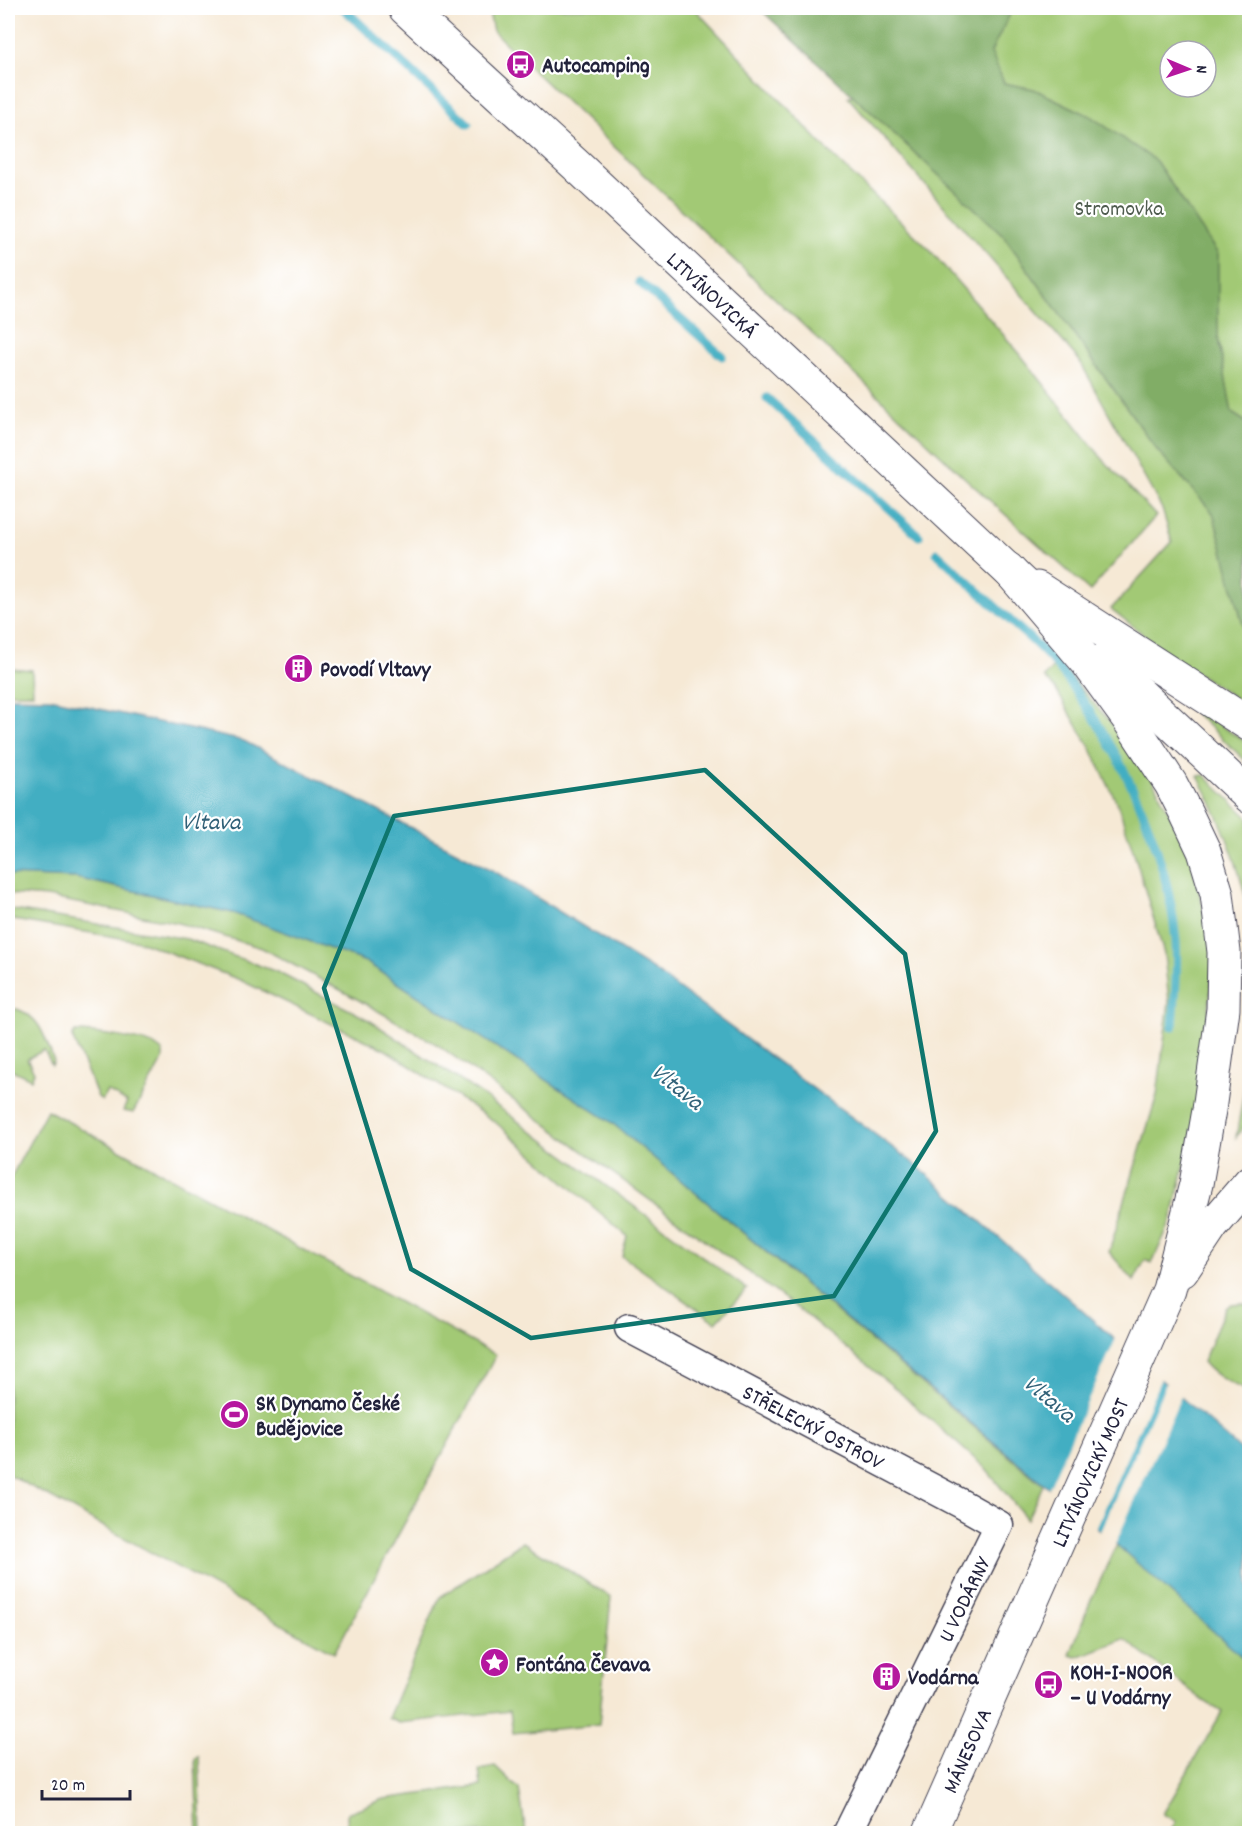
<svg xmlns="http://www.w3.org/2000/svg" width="1257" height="1841" font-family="Dekko,sans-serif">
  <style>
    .green { fill: #a2c974; stroke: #627658; stroke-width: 1.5; fill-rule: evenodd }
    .forest { fill: #81ad66; stroke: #526850; stroke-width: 1.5 }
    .water { fill: #43aec2; stroke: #32687e; stroke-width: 1.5 }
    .pier { fill: #f6e9d5 }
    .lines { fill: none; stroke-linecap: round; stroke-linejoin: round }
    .stream { stroke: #43aec2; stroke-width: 9 }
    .minor-casing { stroke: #424052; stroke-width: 31 }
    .secondary-casing { stroke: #424052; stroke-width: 35 }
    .minor { stroke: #fff; stroke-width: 28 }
    .secondary { stroke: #fff; stroke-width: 33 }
    .marked { fill: none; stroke: #0f766e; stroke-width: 4.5; stroke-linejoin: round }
    .labels { text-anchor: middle; stroke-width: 4.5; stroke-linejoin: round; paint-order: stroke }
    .poi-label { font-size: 22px; font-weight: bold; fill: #22223b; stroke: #fff; text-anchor: start }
    .park-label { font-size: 22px; fill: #4f5c4f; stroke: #fff }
    .street-label { font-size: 22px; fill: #22223b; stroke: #fff }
    .water-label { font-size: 24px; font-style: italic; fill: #316178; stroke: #fff }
  </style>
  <rect width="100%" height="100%" fill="#fff"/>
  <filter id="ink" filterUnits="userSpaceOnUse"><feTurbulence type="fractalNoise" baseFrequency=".0167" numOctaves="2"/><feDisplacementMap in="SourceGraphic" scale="12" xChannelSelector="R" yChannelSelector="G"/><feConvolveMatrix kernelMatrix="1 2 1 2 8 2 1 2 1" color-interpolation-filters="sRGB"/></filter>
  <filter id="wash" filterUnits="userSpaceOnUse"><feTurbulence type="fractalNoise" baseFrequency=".008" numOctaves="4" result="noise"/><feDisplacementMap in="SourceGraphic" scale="24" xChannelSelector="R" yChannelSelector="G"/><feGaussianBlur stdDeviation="1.35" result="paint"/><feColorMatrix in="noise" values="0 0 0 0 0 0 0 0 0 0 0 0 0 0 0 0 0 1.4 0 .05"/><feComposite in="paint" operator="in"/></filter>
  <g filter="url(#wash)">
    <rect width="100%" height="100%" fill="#f6e9d5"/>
    <g class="green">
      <polygon points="488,8 694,8 833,156 929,249 1020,354 1101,457 1156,516 1090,591 966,479 518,56 493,31"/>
      <path d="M 863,8 L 1249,8 L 1249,707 L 1171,656 L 1111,609 L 1172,542 L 1162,509 L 1079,360 L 848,97 L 881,84 ZM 1170,51 L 1206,51 L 1206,87 L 1170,87 Z"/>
      <polygon points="1058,662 1130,745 1150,775 1191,856 1214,953 1201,1099 1171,1221 1152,1263 1145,1260 1134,1281 1109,1252 1157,1095 1169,1002 1164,954 1135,856 1118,805 1089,745 1056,690 1044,677"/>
      <polygon points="8,668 32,670 33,693 8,693"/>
      <polygon points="1181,700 1249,744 1249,764"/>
      <path d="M 1204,775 L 1249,818 L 1249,912 C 1239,864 1221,819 1198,776 Z"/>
      <polygon points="8,875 76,878 233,913 366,962 611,1122 1043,1485 1027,1519 984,1467 895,1388 800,1310 438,1045 357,999 262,948 178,923 47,897 8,894"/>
      <polygon points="8,909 187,939 277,972 369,1020 478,1092 747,1289 716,1322 622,1256 627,1236 494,1121 386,1050 240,980 139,941 8,919"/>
      <path d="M 17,1009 C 42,1018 45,1039 54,1061 L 52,1065 L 44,1050 L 27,1059 L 34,1072 L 31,1079 L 8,1068 L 8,1010 Z"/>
      <path d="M 75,1032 C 91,1032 150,1039 161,1050 C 164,1052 163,1055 163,1059 L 133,1113 L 123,1111 L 127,1102 L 107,1091 L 102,1101 L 98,1097 L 72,1037 Z"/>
      <polygon points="1249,1064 1249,1121 1236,1137"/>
      <polygon points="47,1110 496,1355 334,1653 8,1474 8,1183"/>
      <path d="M 1242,1303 L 1248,1305 L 1249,1312 L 1250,1389 L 1247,1391 C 1231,1383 1215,1377 1203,1362 L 1225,1308 L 1231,1304 Z"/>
      <polygon points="523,1542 611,1597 599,1725 513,1733 510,1711 399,1723 388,1718 440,1597"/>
      <polygon points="1117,1545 1249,1663 1249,1833 1170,1833 1176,1821 1163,1814 1222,1712 1204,1701 1124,1639 1077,1657 1070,1655 1090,1602"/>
      <polygon points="199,1757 202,1833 202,1834 198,1833 195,1758"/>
      <polygon points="495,1766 519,1789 526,1833 348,1833 347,1813 383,1799 481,1786 479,1769"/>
    </g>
    <polygon class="forest" points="759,8 1013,8 991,52 1004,83 1034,89 1090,116 1156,161 1218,254 1218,337 1232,413 1249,424 1249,640 1246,636 1213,513 1157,450 1003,235"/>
    <polygon class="water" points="8,697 50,698 244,741 494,871 652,969 915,1164 1249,1457 1249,1663 1117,1545 611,1122 366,962 233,913 76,878 8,875"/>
    <g class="pier">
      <polygon points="1117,1336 1162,1376 1095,1531 1047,1492"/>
      <polygon points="1167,1381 1182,1394 1114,1547 1099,1534"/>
    </g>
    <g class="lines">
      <g class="stream">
        <polyline points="343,8 468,124"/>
        <polyline points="639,282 722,356"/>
        <polyline points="767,398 919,536"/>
        <path d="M 937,553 C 963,577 988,600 1014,624 C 1028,637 1044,650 1056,665 C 1117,740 1167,844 1176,941 C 1178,969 1175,998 1173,1027"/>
      </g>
    </g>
  </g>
  <g filter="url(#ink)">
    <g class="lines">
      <defs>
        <polyline id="minor" points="629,1328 960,1503 999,1525 847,1834"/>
        <g id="secondary">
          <polyline points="405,8 577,166 1023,584"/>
          <polyline points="1037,588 1250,725"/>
          <polyline points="1104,660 1250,797"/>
          <polyline points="1182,1271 1212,1226 1250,1182"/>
          <polyline points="929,1834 1169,1290 1196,1184 1209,1110 1223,1009 1224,952 1217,894 1204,851 1186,813 1171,784 1127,717 1087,662 1008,569"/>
        </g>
      </defs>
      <use href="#minor" class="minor-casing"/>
      <use href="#secondary" class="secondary-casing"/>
      <use href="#minor" class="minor"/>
      <use href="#secondary" class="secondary"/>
    </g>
  </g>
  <path class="marked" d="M 705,770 L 905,954 L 936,1131 L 834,1296 L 531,1338 L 411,1269 L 324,988 L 394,816 Z"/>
  <defs>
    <symbol id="bus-disc" viewBox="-11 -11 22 22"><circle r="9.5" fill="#b5179e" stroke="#fff"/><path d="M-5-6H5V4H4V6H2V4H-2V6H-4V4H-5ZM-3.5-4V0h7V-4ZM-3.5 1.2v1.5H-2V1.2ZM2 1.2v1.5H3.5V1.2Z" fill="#fff"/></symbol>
    <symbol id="building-disc" viewBox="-11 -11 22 22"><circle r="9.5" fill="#b5179e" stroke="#fff"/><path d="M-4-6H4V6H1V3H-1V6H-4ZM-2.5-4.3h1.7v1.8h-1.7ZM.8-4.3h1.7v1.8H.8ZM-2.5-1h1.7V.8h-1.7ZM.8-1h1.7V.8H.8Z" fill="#fff"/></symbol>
    <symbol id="stadium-disc" viewBox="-11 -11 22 22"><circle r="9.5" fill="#b5179e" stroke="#fff"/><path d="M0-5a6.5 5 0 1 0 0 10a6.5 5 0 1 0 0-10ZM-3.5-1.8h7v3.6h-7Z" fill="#fff"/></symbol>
    <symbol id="sight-disc" viewBox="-11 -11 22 22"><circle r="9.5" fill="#b5179e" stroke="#fff"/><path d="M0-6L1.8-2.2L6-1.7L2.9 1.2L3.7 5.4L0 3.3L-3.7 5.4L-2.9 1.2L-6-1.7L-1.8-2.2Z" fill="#fff"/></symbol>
  </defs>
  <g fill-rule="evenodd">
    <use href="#bus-disc" x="504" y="48" width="33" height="33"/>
    <use href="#building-disc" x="282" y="652" width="33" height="33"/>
    <use href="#stadium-disc" x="218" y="1398" width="33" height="33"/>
    <use href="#sight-disc" x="478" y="1646" width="33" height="33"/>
    <use href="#building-disc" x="870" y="1660" width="33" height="33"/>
    <use href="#bus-disc" x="1032" y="1668" width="33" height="33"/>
  </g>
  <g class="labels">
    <g class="poi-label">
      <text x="542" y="72">Autocamping</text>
      <text x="320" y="676">Povodí Vltavy</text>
      <text x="256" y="1410">SK Dynamo České<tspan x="256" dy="25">Budějovice</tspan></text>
      <text x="516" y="1671">Fontána Čevava</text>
      <text x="1070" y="1679">KOH-I-NOOR<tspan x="1070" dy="25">– U Vodárny</tspan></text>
      <text x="908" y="1684">Vodárna</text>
    </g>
    <g class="park-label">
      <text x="1119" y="215">Stromovka</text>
    </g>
    <g class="street-label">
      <text transform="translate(713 294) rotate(43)" y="8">LITVÍNOVICKÁ</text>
      <text transform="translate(814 1426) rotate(28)" y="8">STŘELECKÝ OSTROV</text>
      <text transform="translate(1089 1472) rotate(-66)" y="8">LITVÍNOVICKÝ MOST</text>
      <text transform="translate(963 1599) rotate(-64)" y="8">U VODÁRNY</text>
      <text transform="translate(966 1750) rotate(-66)" y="8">MÁNESOVA</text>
    </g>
    <g class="water-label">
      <text x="211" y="829">Vltava</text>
      <text transform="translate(678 1086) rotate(39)" y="8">Vltava</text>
      <text transform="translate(1050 1398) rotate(40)" y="8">Vltava</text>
    </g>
  </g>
  <rect width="1257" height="1841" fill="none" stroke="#fff" stroke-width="30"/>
  <g transform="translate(1188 69) rotate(92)"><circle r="28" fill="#ffffff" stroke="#a7a7b1" stroke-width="1.5"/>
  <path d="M0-4.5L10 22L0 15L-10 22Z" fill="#b5179e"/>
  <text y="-9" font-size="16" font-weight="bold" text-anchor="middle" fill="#22223b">N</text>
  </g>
  <path d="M42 1790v9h88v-9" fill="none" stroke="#22223b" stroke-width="3"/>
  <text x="51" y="1790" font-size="18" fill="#22223b" stroke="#ffffff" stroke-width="4.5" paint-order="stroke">20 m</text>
</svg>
